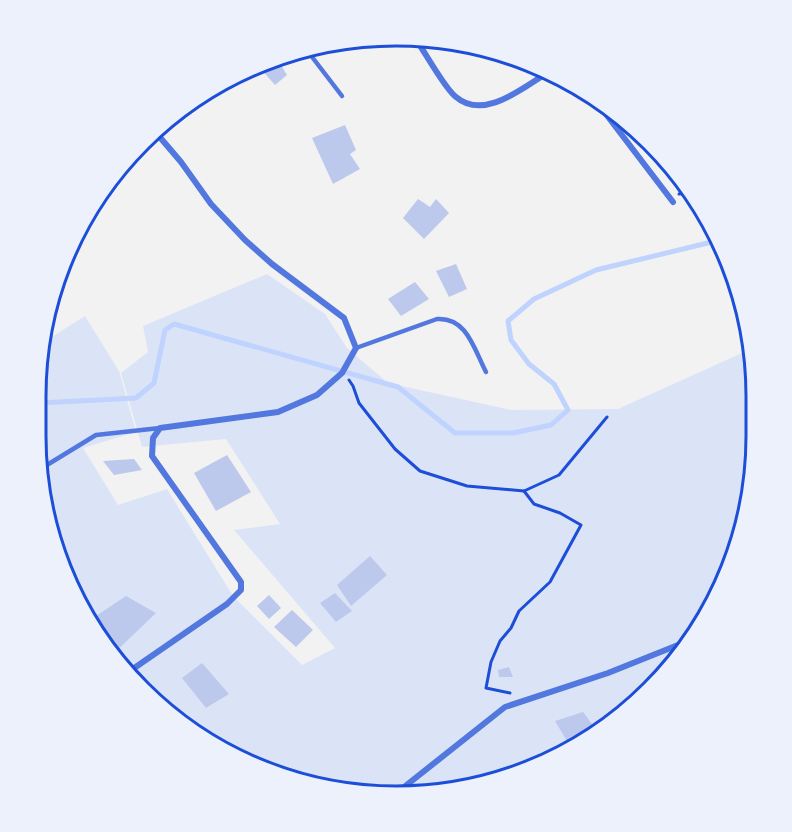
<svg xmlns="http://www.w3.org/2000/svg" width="792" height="832" font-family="Rubik,sans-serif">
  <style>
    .green { fill: #dbe4f7 }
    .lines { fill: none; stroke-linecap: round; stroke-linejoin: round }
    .stream { stroke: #bfd3fe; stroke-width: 5 }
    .building { fill: #bdc9ec }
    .path { stroke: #1d4ed8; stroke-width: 3 }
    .service { stroke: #5277de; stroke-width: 4.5 }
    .minor { stroke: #5277de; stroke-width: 6 }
    .rim { fill: none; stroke: #1d4ed8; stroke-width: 3 }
  </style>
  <rect width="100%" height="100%" fill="#f2f2f2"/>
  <polygon class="green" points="267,274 325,314 347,348 388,383 511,410 618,409 753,348 749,507 695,636 634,706 576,748 443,793 372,795 281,777 158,706 110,655 64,574 36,436 46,332 50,338 85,316 119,371 136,432 83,448 118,505 167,489 233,596 302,665 335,648 234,530 280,524 226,439 142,447 121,373 148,352 143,326"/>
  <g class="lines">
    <polyline class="stream" points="39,403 136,398 154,383 165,330 174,324 398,387 455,433 513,433 551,425 568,410 554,384 529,364 511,340 508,321 534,299 596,270 716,241"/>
  </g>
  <g class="building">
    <polygon points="286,60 281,65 287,75 275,85 261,69"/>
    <polygon points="211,89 213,96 197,101 206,93"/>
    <polygon points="345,125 356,150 350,154 360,169 333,184 312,138"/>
    <polygon points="418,199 430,207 436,199 449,213 424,239 403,218"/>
    <polygon points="456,264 467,289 449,297 436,271"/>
    <polygon points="415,282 429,299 401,316 388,299"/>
    <polygon points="227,455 251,492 216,511 194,473"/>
    <polygon points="134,459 142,470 114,475 103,461"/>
    <polygon points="370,556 387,575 351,606 337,585"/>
    <polygon points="335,593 352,611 336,622 320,603"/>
    <polygon points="269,595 281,608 269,619 257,606"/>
    <polygon points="126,596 156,613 111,656 90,620"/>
    <polygon points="292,610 313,630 296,647 274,627"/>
    <polygon points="202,663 229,694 206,708 182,678"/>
    <polygon points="509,667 513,677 499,677 498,670"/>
    <polygon points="583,712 598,732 579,746 571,748 555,721"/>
  </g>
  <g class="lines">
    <g class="path">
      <polyline points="679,194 687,193"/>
      <polyline points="349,380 353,386 359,403 395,449 420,471 467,486 524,491 559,475 607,417"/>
      <polyline points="510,693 486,688 491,662 500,641 511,628 519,611 550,582 581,525 560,513 534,504 524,491"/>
    </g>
    <g class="service">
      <polyline points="309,53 342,96"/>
      <path d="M 356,348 L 437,319 C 467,317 474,349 486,372"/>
      <polyline points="42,468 96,435 160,428"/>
    </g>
    <g class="minor">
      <path d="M 419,44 C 427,56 446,90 456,97 C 483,120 520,90 544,75"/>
      <polyline points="596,101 673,202"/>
      <polyline points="127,673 227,604 241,590 241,582 152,456 153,438 160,428 278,412 317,395 342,373 356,348 344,318 272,264 245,240 211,204 181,162 158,135"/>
      <polyline points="394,795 505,707 608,673 693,639"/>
    </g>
  </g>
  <path d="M0 0H792V832H0ZM396 46H396A350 350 0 0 1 746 396V436A350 350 0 0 1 396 786H396A350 350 0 0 1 46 436V396A350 350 0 0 1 396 46Z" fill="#edf1fc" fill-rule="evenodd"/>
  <path class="rim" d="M396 46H396A350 350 0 0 1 746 396V436A350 350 0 0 1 396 786H396A350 350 0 0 1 46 436V396A350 350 0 0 1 396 46Z"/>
</svg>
